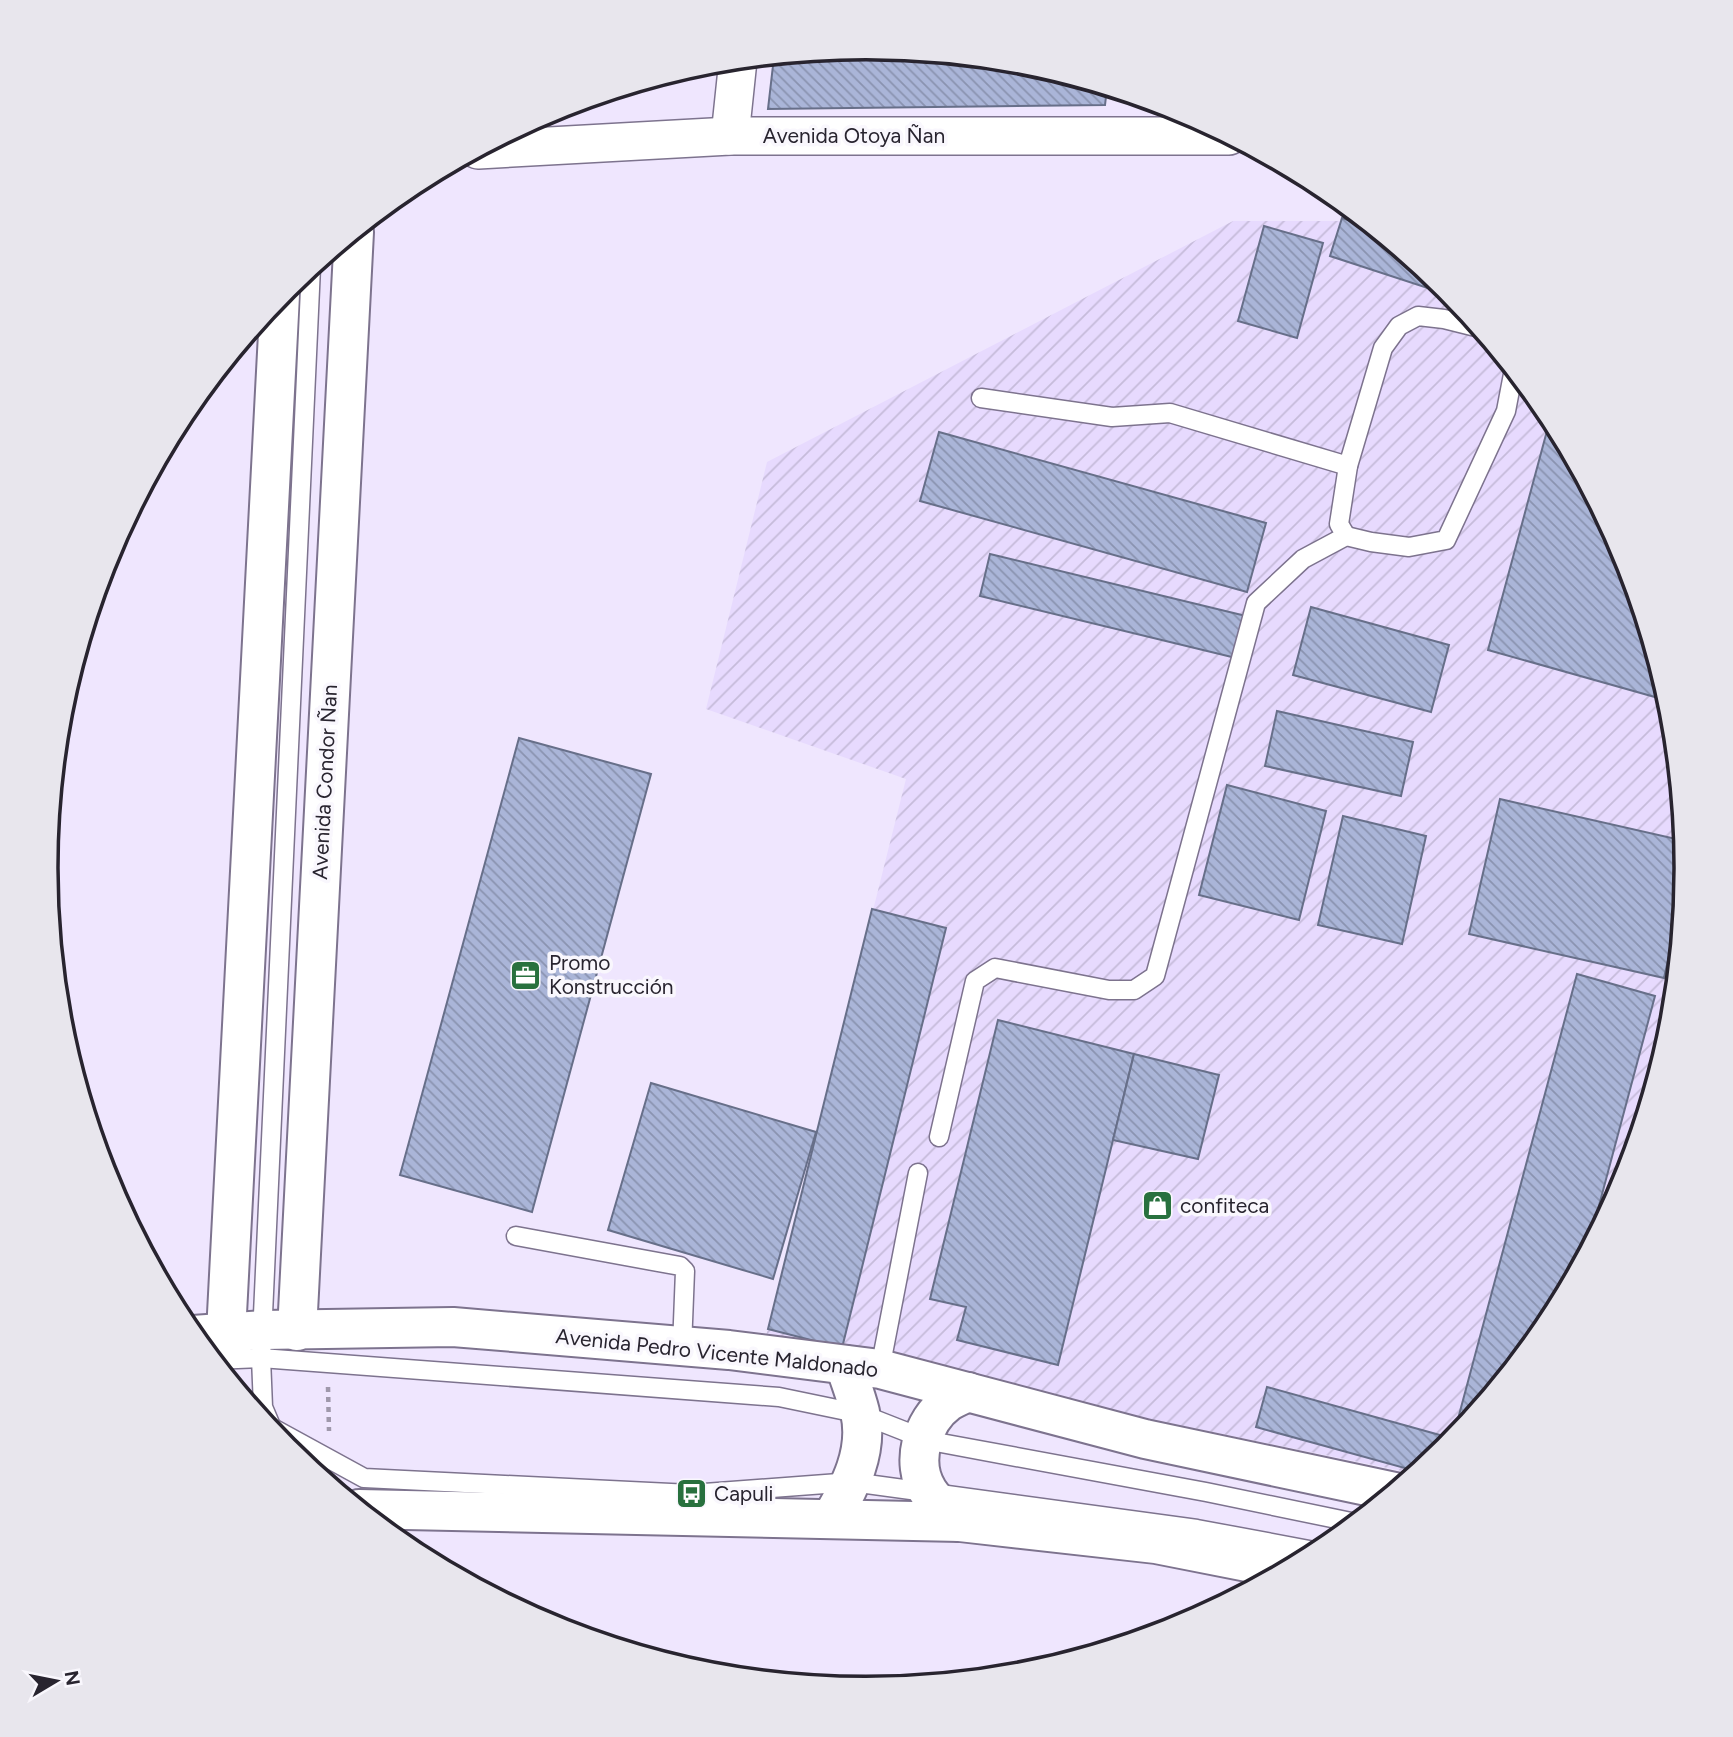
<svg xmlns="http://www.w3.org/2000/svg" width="1733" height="1737" font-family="Figtree,sans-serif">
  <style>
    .industrial { fill: url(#industrial-furrows) }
    .building { fill: url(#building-back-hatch); stroke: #676f89; stroke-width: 2 }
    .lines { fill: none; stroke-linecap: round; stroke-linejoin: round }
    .lane-casing { stroke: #7d738e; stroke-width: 21 }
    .street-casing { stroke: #7d738e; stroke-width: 40 }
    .secondary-casing { stroke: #7d738e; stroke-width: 42 }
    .primary-casing { stroke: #7d738e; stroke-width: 42 }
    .path { stroke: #9f98ab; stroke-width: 4.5; stroke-dasharray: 5 5; stroke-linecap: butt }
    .lane { stroke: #fff; stroke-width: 18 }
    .street { stroke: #fff; stroke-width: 37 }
    .secondary { stroke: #fff; stroke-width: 38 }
    .primary { stroke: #fff; stroke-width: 38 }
    .labels { text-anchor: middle; stroke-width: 7; stroke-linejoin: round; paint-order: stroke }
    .street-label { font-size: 21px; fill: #28242f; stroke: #f9f7fd }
    .poi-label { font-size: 21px; fill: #28242f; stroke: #f9f7fd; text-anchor: start }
    .rim { fill: none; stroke: #28242f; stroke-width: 3.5 }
  </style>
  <defs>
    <pattern id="industrial-furrows" width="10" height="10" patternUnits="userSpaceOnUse" patternTransform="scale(1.75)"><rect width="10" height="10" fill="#e7dafe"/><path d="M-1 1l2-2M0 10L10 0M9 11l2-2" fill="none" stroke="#c6bbda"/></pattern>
    <pattern id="building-back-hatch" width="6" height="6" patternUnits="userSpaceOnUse" patternTransform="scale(1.75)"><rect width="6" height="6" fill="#aab5d8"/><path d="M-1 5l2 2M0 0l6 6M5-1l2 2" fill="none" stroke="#8a93b0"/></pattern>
  </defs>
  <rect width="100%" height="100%" fill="#efe6fe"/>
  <polygon class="industrial" points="1233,221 1365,221 1447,288 1549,413 1625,555 1672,709 1687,869 1672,1029 1625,1183 1549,1325 1447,1449 1417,1474 765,1340 906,779 706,709 767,462"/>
  <g class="building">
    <polygon points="867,48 1027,63 1107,88 1105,105 768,109 774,57"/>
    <polygon points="1342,218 1374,228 1447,288 1455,297 1330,256"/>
    <polygon points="1264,226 1323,243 1297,338 1238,321"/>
    <polygon points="1551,416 1625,555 1669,701 1488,650"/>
    <polygon points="939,432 1266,523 1247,592 920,501"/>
    <polygon points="990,554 1246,616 1236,658 980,596"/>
    <polygon points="1311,607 1449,645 1431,712 1293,675"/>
    <polygon points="1277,711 1413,742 1401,796 1265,766"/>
    <polygon points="519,738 651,774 532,1212 400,1175"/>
    <polygon points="1227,785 1326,811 1299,920 1199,895"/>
    <polygon points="1500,799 1685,841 1687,876 1664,978 1469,934"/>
    <polygon points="1343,816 1426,836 1402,944 1318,925"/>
    <polygon points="872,909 946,928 842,1348 768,1329"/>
    <polygon points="1577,974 1655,996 1585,1258 1549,1325 1451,1445"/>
    <polygon points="998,1020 1134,1054 1058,1365 957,1340 966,1307 930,1299"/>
    <polygon points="1134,1054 1219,1075 1198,1159 1113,1140"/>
    <polygon points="651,1083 816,1132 773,1279 608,1230"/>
    <polygon points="1267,1387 1447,1437 1443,1452 1419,1472 1256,1427"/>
  </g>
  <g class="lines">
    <defs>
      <g id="lane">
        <polyline points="981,398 1112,417 1170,413 1348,466"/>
        <polyline points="1346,536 1339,524 1348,466 1383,348 1399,326 1418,316 1444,319 1480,328"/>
        <polyline points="939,1137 975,981 995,968 1109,990 1134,990 1155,976 1256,603 1303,559 1346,536 1371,542 1409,547 1446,540 1506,411 1514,369"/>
        <polyline points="516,1236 680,1266 685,1271 682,1347"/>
        <polyline points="213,1360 261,1358 779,1397 861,1414 922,1438 941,1443 1206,1492 1356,1523"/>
        <polyline points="880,1369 918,1173"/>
        <polyline points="267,1425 364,1478 691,1494 852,1482 1197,1529 1320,1552"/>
        <polyline points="271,1426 263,1407 261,1358 311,267"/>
      </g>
      <g id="street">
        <polyline points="730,136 738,60"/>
        <polyline points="478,150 730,136 1229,136"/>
      </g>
      <g id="secondary">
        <polyline points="297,1331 354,232"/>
        <polyline points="226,1333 280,295"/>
      </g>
      <g id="primary">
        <polyline points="193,1335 263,1330 453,1327 729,1350 880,1369 1145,1439 1395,1492"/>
        <polyline points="359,1509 960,1522 1156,1544 1288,1570"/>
        <path d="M 831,1519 C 850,1487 869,1451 860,1412 C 856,1396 850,1381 845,1365"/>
        <path d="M 960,1522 C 950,1513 935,1503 928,1491 C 910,1463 922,1421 948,1402 C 954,1398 962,1395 968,1392"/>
      </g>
    </defs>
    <use href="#lane" class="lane-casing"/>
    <use href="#street" class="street-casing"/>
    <use href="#secondary" class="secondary-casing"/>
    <use href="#primary" class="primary-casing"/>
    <polyline class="path" points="328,1387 329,1431"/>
    <use href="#lane" class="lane"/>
    <use href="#street" class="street"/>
    <use href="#secondary" class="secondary"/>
    <use href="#primary" class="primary"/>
  </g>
  <defs>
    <symbol id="office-square" viewBox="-11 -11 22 22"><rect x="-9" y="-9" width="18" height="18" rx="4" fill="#28713e" stroke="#f9f7fd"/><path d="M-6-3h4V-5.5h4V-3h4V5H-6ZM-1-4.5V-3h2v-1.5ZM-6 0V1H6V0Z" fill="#fff"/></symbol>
    <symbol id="shop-square" viewBox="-11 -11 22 22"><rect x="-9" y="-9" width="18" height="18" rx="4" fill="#28713e" stroke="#f9f7fd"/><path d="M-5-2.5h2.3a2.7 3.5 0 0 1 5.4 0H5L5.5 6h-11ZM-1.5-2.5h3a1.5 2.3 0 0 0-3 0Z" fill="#fff"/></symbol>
    <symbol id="bus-square" viewBox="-11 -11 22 22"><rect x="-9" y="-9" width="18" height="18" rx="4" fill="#28713e" stroke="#f9f7fd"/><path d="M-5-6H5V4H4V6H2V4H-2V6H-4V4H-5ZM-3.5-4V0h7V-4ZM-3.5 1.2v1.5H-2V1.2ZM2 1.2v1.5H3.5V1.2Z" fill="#fff"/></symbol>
  </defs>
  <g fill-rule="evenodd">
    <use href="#office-square" x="508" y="958" width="35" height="35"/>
    <use href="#shop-square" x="1140" y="1188" width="35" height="35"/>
    <use href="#bus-square" x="674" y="1476" width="35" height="35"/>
  </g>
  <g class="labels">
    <g class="street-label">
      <text x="854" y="143">Avenida Otoya Ñan</text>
      <text transform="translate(325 782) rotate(-87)" y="7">Avenida Condor Ñan</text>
      <text transform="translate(717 1353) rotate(6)" y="7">Avenida Pedro Vicente Maldonado</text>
    </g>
    <g class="poi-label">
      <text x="549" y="970">Promo<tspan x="549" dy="24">Konstrucción</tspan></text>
      <text x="1180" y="1213">confiteca</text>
      <text x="714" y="1501">Capuli</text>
    </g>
  </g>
  <path d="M0 0H1733V1737H0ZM58 868a808 808 0 1 1 1616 0a808 808 0 1 1-1616 0Z" fill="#e8e6ed" fill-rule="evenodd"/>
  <path class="rim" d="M58 868a808 808 0 1 1 1616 0a808 808 0 1 1-1616 0Z"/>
  <g transform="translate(56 1681) rotate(80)" stroke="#f9f7fd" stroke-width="5" paint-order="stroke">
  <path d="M0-5L12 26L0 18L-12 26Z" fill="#28242f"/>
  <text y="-10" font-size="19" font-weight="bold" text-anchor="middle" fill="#28242f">N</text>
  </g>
</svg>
